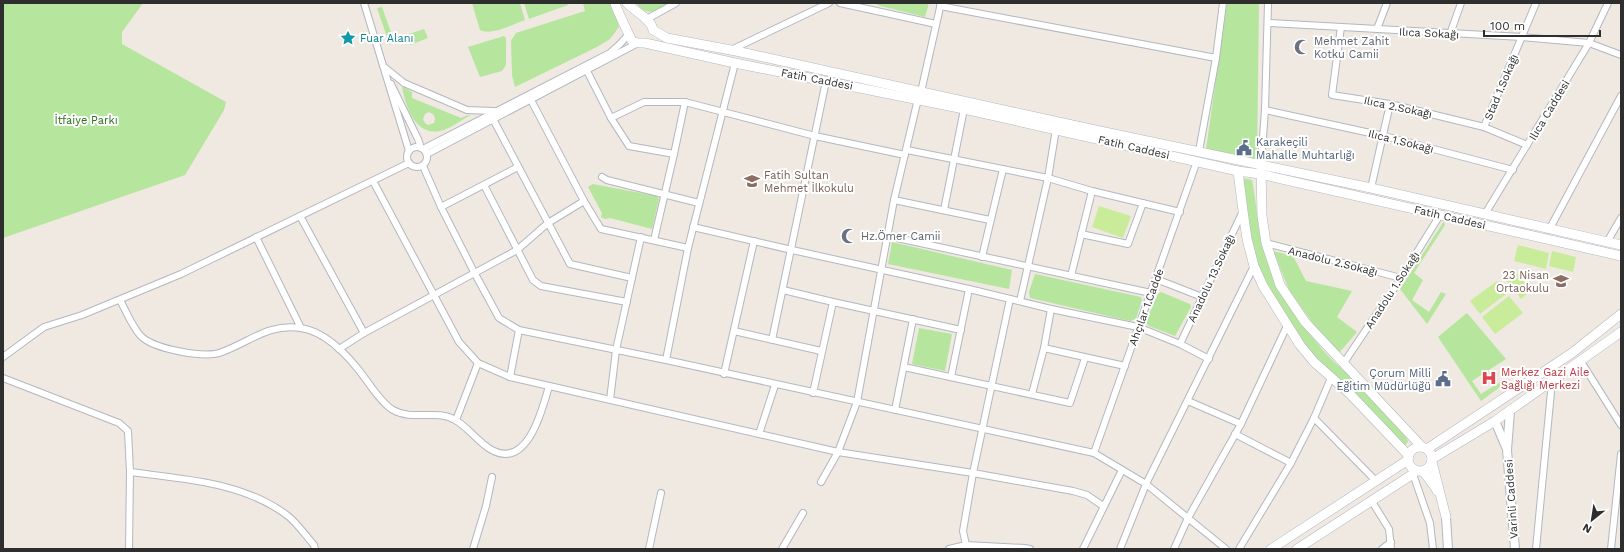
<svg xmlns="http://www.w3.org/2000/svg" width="1624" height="552" font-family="'Work Sans',sans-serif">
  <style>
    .green { fill: #b6e59e; fill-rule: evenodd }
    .pitch { fill: #c9ec9a }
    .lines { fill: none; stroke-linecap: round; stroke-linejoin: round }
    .minor-casing { stroke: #b4b7c1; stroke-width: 8 }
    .tertiary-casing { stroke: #b4b7c1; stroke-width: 10 }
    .secondary-casing { stroke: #b4b7c1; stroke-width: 10 }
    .minor { stroke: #fff; stroke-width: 6 }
    .tertiary { stroke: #fff; stroke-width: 8 }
    .secondary { stroke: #fff; stroke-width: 9 }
    .labels { text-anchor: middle; stroke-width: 4; stroke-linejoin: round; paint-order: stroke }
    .street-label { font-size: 11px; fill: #2e2e2e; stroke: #fff }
    .culture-label { font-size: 11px; fill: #0d838f; stroke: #fff; text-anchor: start }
    .worship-label { font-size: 11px; fill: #5b616d; stroke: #fff; text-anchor: start }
    .park-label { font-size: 11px; fill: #2c6e1b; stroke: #fff }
    .service-label { font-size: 11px; fill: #4e5e75; stroke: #fff; text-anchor: start }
    .education-label { font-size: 11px; fill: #785e54; stroke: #fff; text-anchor: start }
    .health-label { font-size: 11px; fill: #be3a42; stroke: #fff; text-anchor: start }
  </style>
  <rect width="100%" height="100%" fill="#efe9e1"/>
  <g class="green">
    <polygon points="3,3 143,3 122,32 122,44 226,102 224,110 185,175 3,238"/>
    <path d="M 472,3 L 520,3 L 525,20 C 513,24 493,36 480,30 Z"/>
    <polygon points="524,3 567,3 568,5 529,19"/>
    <polygon points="583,3 612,3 619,27 610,39 597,47 515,87 512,75 511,41 516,33 585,11"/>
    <path d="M 636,3 L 671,3 C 657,11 648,18 636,3 Z"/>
    <polygon points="878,3 929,3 925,17 877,5"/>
    <polygon points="1227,3 1259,3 1257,160 1206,149"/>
    <polygon points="382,7 393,38 388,40 377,8"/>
    <polygon points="424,29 428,38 410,45 406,35"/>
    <polygon points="504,36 506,38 506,65 502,71 480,77 468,47"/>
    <path d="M 402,86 L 412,92 L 412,98 L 461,118 L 468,115 L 471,115 C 461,120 450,129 440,131 C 414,136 405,104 402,86 ZM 429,112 L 434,115 L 435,119 L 434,123 L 428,125 L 425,123 L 423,119 L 425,114 Z"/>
    <path d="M 1243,178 L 1252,180 C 1257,206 1258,233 1266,258 C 1277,293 1308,335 1334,362 C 1349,376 1366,387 1380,402 C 1390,413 1399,427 1407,439 L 1408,442 L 1405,445 L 1385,428 L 1365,403 L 1318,361 L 1297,337 L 1260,272 L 1247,222 Z"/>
    <polygon points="593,184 656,196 659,199 652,229 610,218 605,219 601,217 602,213 588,187"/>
    <polygon points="1444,221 1445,225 1414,273 1423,280 1412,300 1429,312 1441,292 1446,294 1427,324 1400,289"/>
    <polygon points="892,242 1012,270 1009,289 888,264"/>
    <polygon points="1273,251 1293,256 1306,281 1352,291 1337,317 1357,332 1339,353 1319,332 1289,290"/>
    <polygon points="1035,274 1141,297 1142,300 1136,319 1130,321 1030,298 1029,292"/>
    <polygon points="1161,292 1190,304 1191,307 1175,336 1149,326 1147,324 1147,319 1158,294"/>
    <polygon points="1467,313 1506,359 1472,381 1481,394 1502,381 1504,384 1481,401 1438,337"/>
    <polygon points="919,328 952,334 945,371 912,364"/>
  </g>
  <g class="pitch">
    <polygon points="1099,206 1131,216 1123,238 1092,227"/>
    <polygon points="1518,245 1549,253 1546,269 1514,261"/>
    <polygon points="1552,251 1576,257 1573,272 1549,266"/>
    <polygon points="1517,273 1531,291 1521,299 1507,281"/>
    <polygon points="1497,281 1506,294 1480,314 1470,301"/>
    <polygon points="1509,296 1523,313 1495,334 1482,317"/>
  </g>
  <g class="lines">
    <defs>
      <g id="minor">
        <polyline points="364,3 409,151"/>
        <polyline points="840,3 936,24"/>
        <polyline points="940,6 1216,58"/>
        <polyline points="647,19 676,3"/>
        <polyline points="1268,23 1522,37 1589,43 1621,55"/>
        <polyline points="1341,27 1332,95 1390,104 1484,127 1527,145"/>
        <polyline points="1377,29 1387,3"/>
        <polyline points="1450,34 1461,3"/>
        <polyline points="731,50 829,3"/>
        <polyline points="383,66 404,83 467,110 494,111"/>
        <polyline points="587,71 611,118 644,102 685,102 815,136 905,155"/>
        <polyline points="391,84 418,139 421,148"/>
        <polyline points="921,92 941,3"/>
        <polyline points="531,100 584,201 601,229 688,248"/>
        <polyline points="1265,110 1384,136 1513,170"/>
        <polyline points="611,118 629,146 674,154 654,240"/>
        <polyline points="493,119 570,264 632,278"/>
        <polyline points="1484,127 1536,3"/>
        <circle cx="417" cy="157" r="10"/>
        <polyline points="423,149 610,53 620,44 628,35"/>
        <polyline points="907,150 1048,178 1092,191 1180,212"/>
        <polyline points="1199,151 1216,58 1223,3"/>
        <polyline points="427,154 638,43"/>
        <polyline points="674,154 685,102"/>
        <polyline points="1261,164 1265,110 1268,3"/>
        <polyline points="423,166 441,207 474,272 499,318 519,330 666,360 1094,453 1146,484 1226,549"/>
        <polyline points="602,177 607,180 699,203"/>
        <polyline points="373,181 459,342 478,363 510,377 838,452 973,473 1073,491 1087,495 1103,506"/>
        <polyline points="484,185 533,280 541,286 627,302"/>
        <polyline points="1371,188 1390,104"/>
        <polyline points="894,200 990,220"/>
        <polyline points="441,207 518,167"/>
        <polyline points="944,210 964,109"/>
        <polyline points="1485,214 1589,43 1608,3"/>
        <polyline points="300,216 364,333"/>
        <polyline points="693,227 792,250 969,289 1051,309 1138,327 1180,344 1209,359"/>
        <polyline points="1549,230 1621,96"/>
        <polyline points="1081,234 1128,244 1143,203"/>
        <polyline points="888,236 1151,293"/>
        <polyline points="256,237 301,328"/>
        <polyline points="1607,242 1621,218"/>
        <polyline points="1266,243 1401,278"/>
        <polyline points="982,257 1003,169"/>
        <polyline points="1071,276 1092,191"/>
        <polyline points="1156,279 1202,297"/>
        <polyline points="783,290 833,302 961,330"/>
        <path d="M 120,300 C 126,311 134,331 143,338 C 157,349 205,359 222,352 C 250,342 268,323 301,328 C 328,332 352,360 367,381 C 374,391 383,404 393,410 C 412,421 437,409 455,420 C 468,427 477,441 490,449 C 527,471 542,411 549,386"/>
        <polyline points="1020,301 1048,178 1056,129"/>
        <polyline points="734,331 821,351"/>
        <polyline points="772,340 826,81"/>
        <polyline points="1180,344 1243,211"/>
        <polyline points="1044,348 1125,366"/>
        <polyline points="339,349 364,333 517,250 548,223 584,201"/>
        <polyline points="3,357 44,327 82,315 181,274 409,163"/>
        <polyline points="666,360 688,248 735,63"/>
        <polyline points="1580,360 1621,425"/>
        <polyline points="1343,364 1401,278 1440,215"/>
        <polyline points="904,367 1070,403 1085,358"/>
        <polyline points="724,374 754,241"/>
        <polyline points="510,377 519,330"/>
        <polyline points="951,377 969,289"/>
        <polyline points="3,378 119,423 128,431 130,472 129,549"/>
        <polyline points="813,393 833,302"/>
        <polyline points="1032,394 1044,348 1051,309"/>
        <polyline points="610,400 616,350 641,237"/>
        <polyline points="1188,401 1241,424"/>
        <polyline points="895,410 913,319"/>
        <polyline points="1314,418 1375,480"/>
        <polyline points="456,420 478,363"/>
        <polyline points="759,434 775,385"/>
        <polyline points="1235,434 1291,463"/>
        <polyline points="1094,453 1197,161"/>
        <path d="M 130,472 C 183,479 244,482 288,516 C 297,523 306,536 314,545 L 315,549"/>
        <polyline points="1413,474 1430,523 1433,549"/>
        <polyline points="821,482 838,452 857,402 894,200 918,99"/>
        <polyline points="1371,500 1389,529 1391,549"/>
        <polyline points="966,545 963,531 973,473 1010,299"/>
        <polyline points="473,549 486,506 492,477"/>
        <polyline points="649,549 661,493"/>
        <polyline points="782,549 803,513"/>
        <polyline points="949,549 966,545 1025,548 1030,549"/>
        <polyline points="1083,549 1122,470"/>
        <polyline points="1120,549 1146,484 1254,266"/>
        <polyline points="1174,549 1188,518 1241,424 1287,326"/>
        <polyline points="1239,549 1291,463 1314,418 1331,378"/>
        <polyline points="1382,549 1391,542"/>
        <polyline points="1536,549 1551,392"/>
        <polyline points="1611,549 1621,454"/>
      </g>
      <g id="tertiary">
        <polyline points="1510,411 1507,450 1515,549"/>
        <polyline points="1495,421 1506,447"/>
        <polyline points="1446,517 1448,549"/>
      </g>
      <g id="secondary">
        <path d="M 615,3 C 616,8 631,39 632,41 C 637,44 640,43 645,43 L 735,63 L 964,109 L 1238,171 L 1260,174 L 1621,256"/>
        <path d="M 627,3 C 635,12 652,19 653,30 L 667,38 L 736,51 L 1095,130 L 1371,188 L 1621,245"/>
        <polyline points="1261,169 1262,216 1266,243 1280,285 1305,322 1422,447"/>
        <polyline points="1238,171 1243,211 1247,239 1254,266 1263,286 1300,345 1314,362 1350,394 1409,456"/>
        <circle cx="1420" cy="459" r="12"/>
        <polyline points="1427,449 1572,353 1621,314"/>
        <polyline points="1432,459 1495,421 1621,332"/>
        <polyline points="1432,462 1446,517"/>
        <polyline points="1423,471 1435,487 1437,491"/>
        <polyline points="1271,549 1408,460"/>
        <polyline points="1297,549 1413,474 1416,470"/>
      </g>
    </defs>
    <use href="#minor" class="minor-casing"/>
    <use href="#tertiary" class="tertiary-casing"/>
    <use href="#secondary" class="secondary-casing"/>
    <use href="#minor" class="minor"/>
    <use href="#tertiary" class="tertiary"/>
    <use href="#secondary" class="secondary"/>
  </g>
  <defs>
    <symbol id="sight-bare" viewBox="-9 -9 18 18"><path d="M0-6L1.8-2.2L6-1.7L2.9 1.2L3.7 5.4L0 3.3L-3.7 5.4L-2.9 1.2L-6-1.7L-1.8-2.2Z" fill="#0f9aa8" stroke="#fff" stroke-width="2.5" paint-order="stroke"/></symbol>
    <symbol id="mosque-bare" viewBox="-9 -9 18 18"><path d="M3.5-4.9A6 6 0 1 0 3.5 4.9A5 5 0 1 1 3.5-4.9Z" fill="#6b7280" stroke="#fff" stroke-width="2.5" paint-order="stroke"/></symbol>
    <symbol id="civic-bare" viewBox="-9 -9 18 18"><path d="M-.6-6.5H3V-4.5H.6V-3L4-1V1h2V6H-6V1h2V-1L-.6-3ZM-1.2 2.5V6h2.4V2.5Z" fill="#5c6f8a" stroke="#fff" stroke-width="2.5" paint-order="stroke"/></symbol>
    <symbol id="school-bare" viewBox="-9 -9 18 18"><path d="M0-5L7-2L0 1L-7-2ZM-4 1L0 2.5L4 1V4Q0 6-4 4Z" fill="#8d6e63" stroke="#fff" stroke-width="2.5" paint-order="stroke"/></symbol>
    <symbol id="hospital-bare" viewBox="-9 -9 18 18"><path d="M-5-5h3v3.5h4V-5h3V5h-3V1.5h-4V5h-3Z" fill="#e0444e" stroke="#fff" stroke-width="2.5" paint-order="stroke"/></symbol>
  </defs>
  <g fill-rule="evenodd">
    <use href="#sight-bare" x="337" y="27" width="22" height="22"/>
    <use href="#mosque-bare" x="1291" y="36" width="22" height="22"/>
    <use href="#civic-bare" x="1233" y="137" width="22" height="22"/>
    <use href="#school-bare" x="741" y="170" width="22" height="22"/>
    <use href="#mosque-bare" x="838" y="225" width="22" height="22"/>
    <use href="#school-bare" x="1550" y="270" width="22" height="22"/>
    <use href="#hospital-bare" x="1478" y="367" width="22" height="22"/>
    <use href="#civic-bare" x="1432" y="368" width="22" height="22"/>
  </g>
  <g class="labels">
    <g class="street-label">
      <text transform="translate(1429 33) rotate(3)" y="4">Ilıca Sokağı</text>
      <text transform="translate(817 79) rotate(11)" y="4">Fatih Caddesi</text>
      <text transform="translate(1501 87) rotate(-67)" y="4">Stad 1.Sokağı</text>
      <text transform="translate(1398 107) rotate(12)" y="4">Ilıca 2.Sokağı</text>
      <text transform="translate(1549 110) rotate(-59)" y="4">Ilıca Caddesi</text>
      <text transform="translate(1401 141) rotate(14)" y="4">Ilıca 1.Sokağı</text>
      <text transform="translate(1134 147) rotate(13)" y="4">Fatih Caddesi</text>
      <text transform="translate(1450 217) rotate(13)" y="4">Fatih Caddesi</text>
      <text transform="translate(1333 261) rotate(14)" y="4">Anadolu 2.Sokağı</text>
      <text transform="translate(1211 278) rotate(-65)" y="4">Anadolu 13.Sokağı</text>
      <text transform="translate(1392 290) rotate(-57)" y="4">Anadolu 1.Sokağı</text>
      <text transform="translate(1146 307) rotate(-70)" y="4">Ahçılar 1.Cadde</text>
      <text transform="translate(1511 499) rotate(-94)" y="4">Varinli Caddesi</text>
    </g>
    <g class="culture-label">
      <text x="360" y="42">Fuar Alanı</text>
    </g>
    <g class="worship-label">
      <text x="1314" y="45">Mehmet Zahit<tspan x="1314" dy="13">Kotku Camii</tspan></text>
      <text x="861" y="240">Hz.Ömer Camii</text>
    </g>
    <g class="park-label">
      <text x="86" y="124">İtfaiye Parkı</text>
    </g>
    <g class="service-label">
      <text x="1256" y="146">Karakeçili<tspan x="1256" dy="13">Mahalle Muhtarlığı</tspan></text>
      <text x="1431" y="377" text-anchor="end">Çorum Milli<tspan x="1431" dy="13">Eğitim Müdürlüğü</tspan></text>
    </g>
    <g class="education-label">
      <text x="764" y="179">Fatih Sultan<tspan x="764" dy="13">Mehmet İlkokulu</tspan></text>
      <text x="1549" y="279" text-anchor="end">23 Nisan<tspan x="1549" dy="13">Ortaokulu</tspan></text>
    </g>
    <g class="health-label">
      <text x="1501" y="376">Merkez Gazi Aile<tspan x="1501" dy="13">Sağlığı Merkezi</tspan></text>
    </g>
  </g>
  <rect width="1624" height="552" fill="none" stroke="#2e2e2e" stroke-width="8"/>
  <g transform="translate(1592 520) rotate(210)" stroke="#ffffff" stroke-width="3" paint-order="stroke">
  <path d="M0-3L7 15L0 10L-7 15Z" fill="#2e2e2e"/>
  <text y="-6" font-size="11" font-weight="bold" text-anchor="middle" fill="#2e2e2e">N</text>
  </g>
  <path d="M1484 30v6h116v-6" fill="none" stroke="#2e2e2e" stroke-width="2"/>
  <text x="1490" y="30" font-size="12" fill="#2e2e2e" stroke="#ffffff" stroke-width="3" paint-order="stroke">100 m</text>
</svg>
